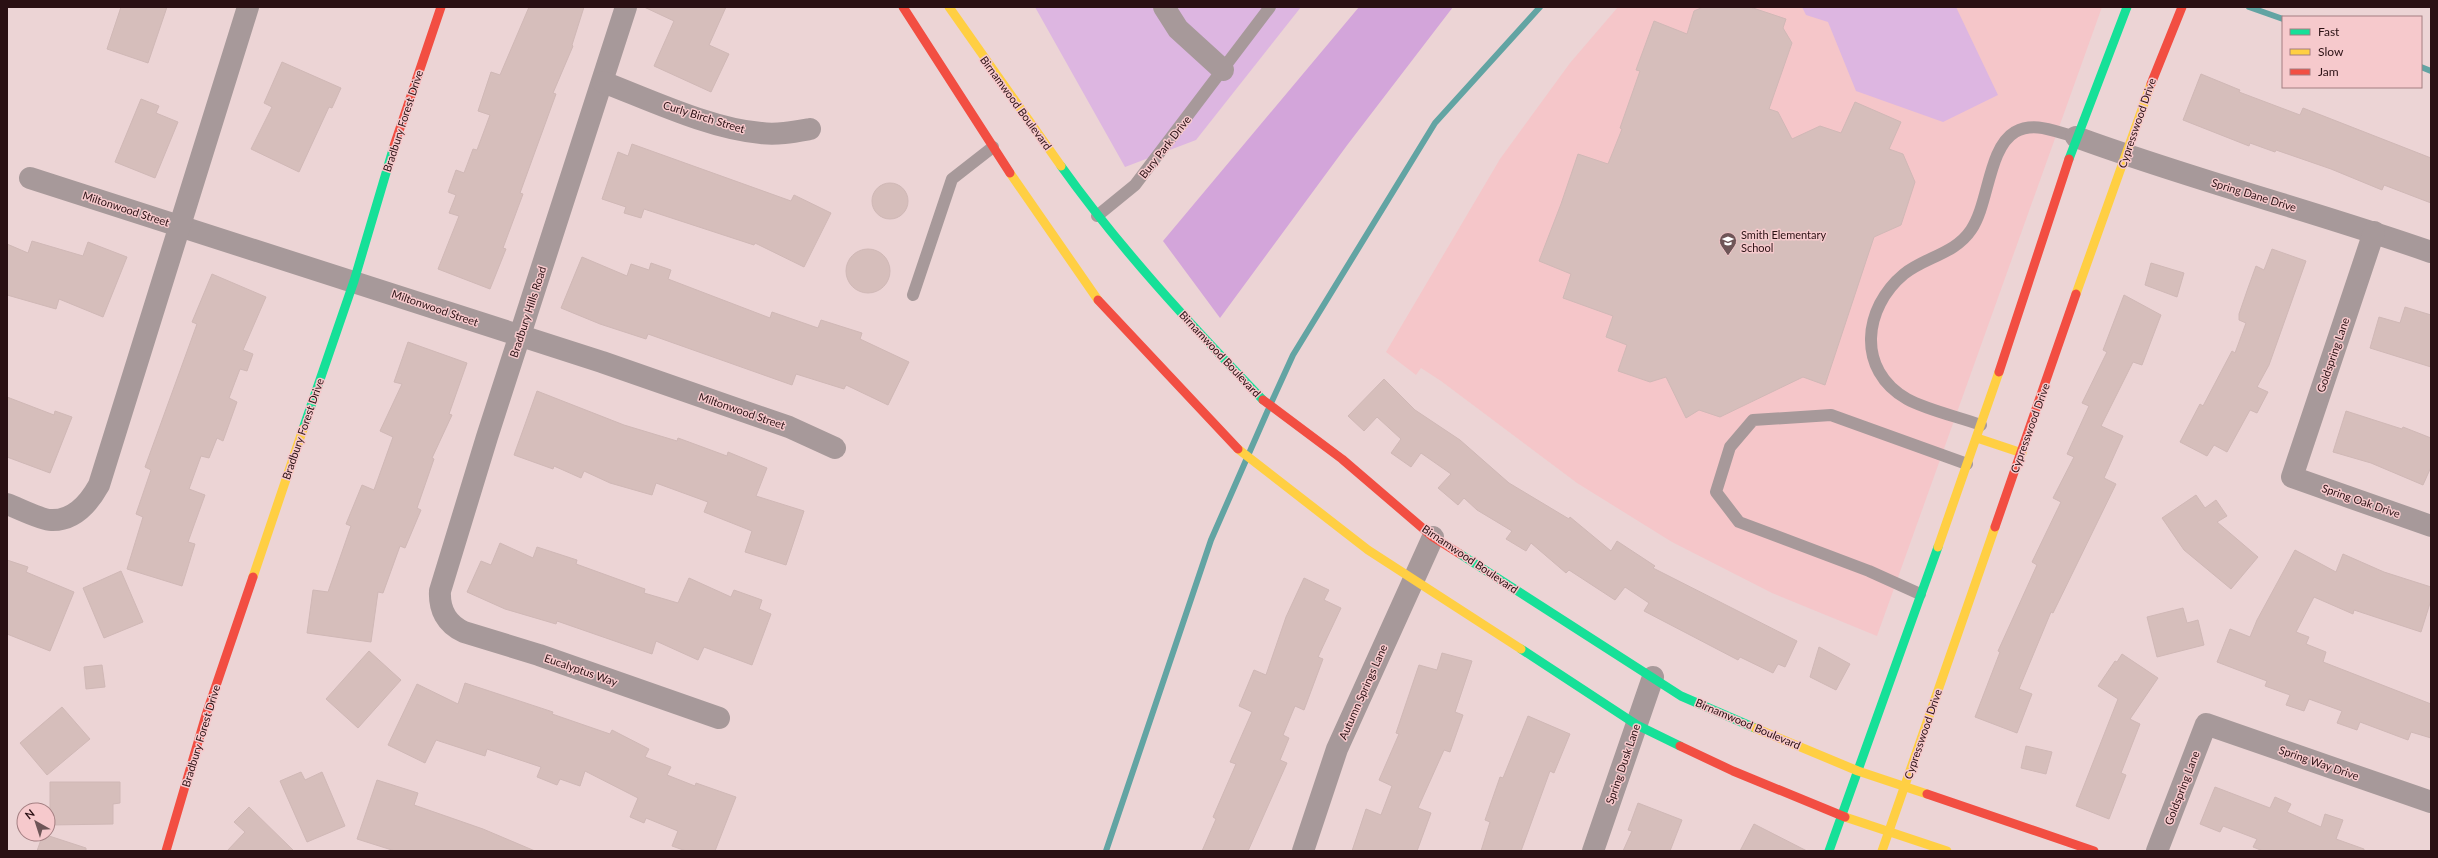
<svg xmlns="http://www.w3.org/2000/svg" width="2438" height="858" font-family="Lato,sans-serif">
  <style>
    .built { fill: #f5c6c9 }
    .green { fill: #ddb6e1 }
    .forest { fill: #d3a5da }
    .lines { fill: none; stroke-linecap: round; stroke-linejoin: round }
    .stream { stroke: #62a4a3; stroke-width: 6 }
    .building { fill: #d6bebb; stroke: #d0b8b6 }
    .lane { stroke: #a7999a; stroke-width: 12 }
    .street { stroke: #a7999a; stroke-width: 22 }
    .fast { stroke: #16e098; stroke-width: 9 }
    .slow { stroke: #ffcf43; stroke-width: 9 }
    .jam { stroke: #f24e42; stroke-width: 9 }
    .labels { text-anchor: middle; stroke-width: 3; stroke-linejoin: round; paint-order: stroke }
    .street-label { font-size: 11px; fill: #2a1013; stroke: #f6c9cc }
    .poi-label { font-size: 11px; fill: #2a1013; stroke: #f6c9cc; text-anchor: start }
  </style>
  <rect width="100%" height="100%" fill="#ecd4d5"/>
  <polygon class="built" points="1618,7 2102,7 1877,636 1772,593 1672,542 1577,483 1441,381 1421,368 1416,375 1386,352 1500,159 1570,63"/>
  <g class="green">
    <polygon points="1035,7 1301,7 1196,140 1125,167"/>
    <polygon points="1802,7 1956,7 1998,95 1943,122 1856,91 1828,22 1806,15"/>
  </g>
  <polygon class="forest" points="1359,7 1453,7 1348,144 1220,318 1163,241"/>
  <g class="lines">
    <g class="stream">
      <polyline points="2249,7 2283,19"/>
      <polyline points="2421,67 2431,71"/>
      <polyline points="1272,401 1293,355 1435,123 1540,7"/>
      <polyline points="1106,851 1211,540 1268,410"/>
    </g>
  </g>
  <g class="building">
    <polygon points="121,7 167,7 148,63 107,49"/>
    <polygon points="529,7 584,7 572,45 573,46 553,93 556,94 520,193 523,194 503,248 506,249 490,289 438,269 459,216 449,213 456,195 448,192 456,170 464,173 473,149 477,150 490,115 478,111 491,72 500,75"/>
    <polygon points="644,7 726,7 709,45 729,54 711,92 654,66 674,21"/>
    <polygon points="1703,7 1750,7 1786,19 1783,28 1792,43 1769,109 1778,112 1792,139 1820,126 1841,133 1855,102 1901,122 1889,149 1903,154 1915,182 1901,225 1874,237 1825,385 1803,377 1720,417 1699,410 1686,418 1666,377 1650,382 1618,371 1627,345 1606,337 1613,316 1563,298 1571,274 1539,261 1561,204 1578,154 1608,164 1622,129 1620,128 1640,71 1636,70 1654,21 1687,34 1694,11"/>
    <polygon points="282,62 341,88 332,108 329,107 299,172 251,149 272,107 264,103"/>
    <polygon points="2201,74 2240,90 2239,92 2300,115 2303,108 2431,158 2431,203 2384,185 2382,190 2331,169 2276,150 2275,152 2250,143 2249,146 2183,120"/>
    <polygon points="141,99 159,106 156,113 178,122 155,178 115,162"/>
    <polygon points="632,144 791,201 794,195 831,213 804,267 755,243 754,245 644,209 641,218 624,213 626,207 602,199 618,152 628,156"/>
    <circle cx="890" cy="201" r="18"/>
    <polygon points="32,241 83,256 88,242 127,257 103,317 59,299 56,309 7,295 7,244 28,253"/>
    <polygon points="2272,249 2306,261 2269,365 2257,387 2268,392 2257,413 2250,410 2227,452 2214,445 2207,456 2180,442 2200,404 2203,406 2232,351 2235,353 2246,323 2239,320 2239,314 2248,288 2256,266 2264,270"/>
    <circle cx="868" cy="271" r="22"/>
    <polygon points="582,257 627,276 631,264 649,270 651,263 671,270 668,279 770,318 772,312 818,328 821,320 862,333 860,339 909,362 888,405 846,385 844,389 796,374 792,385 648,334 646,339 600,324 561,308"/>
    <polygon points="2151,263 2184,273 2177,297 2145,285"/>
    <polygon points="212,274 266,297 243,350 253,354 247,371 240,369 229,398 237,402 223,441 217,438 209,458 201,456 189,489 205,495 188,542 195,544 182,586 127,569 143,517 136,514 151,470 145,467 197,324 192,322"/>
    <polygon points="2124,295 2161,315 2142,365 2133,362 2101,426 2123,436 2104,478 2116,484 2053,613 2051,612 2019,689 2032,694 2017,733 1975,717 2000,652 1998,651 2037,565 2032,562 2061,502 2053,498 2074,457 2067,454 2089,406 2082,403 2107,352 2103,350"/>
    <polygon points="2405,307 2431,315 2431,367 2370,348 2379,317 2400,323"/>
    <polygon points="408,342 467,363 449,414 452,415 432,458 434,459 417,508 421,510 405,548 400,546 383,593 378,592 371,642 307,633 313,590 328,592 351,526 346,524 362,485 374,490 393,437 380,431 402,384 394,382"/>
    <polygon points="1384,379 1415,410 1460,440 1509,483 1569,519 1570,517 1611,551 1617,541 1655,566 1653,568 1797,641 1785,667 1778,664 1773,673 1740,657 1738,660 1644,611 1649,603 1625,587 1615,600 1569,570 1566,573 1531,543 1526,551 1506,539 1512,531 1477,510 1464,498 1458,505 1438,488 1451,474 1421,453 1411,467 1391,453 1401,439 1377,417 1364,431 1348,416"/>
    <polygon points="537,391 624,425 677,441 678,438 727,456 728,452 767,468 756,496 804,511 786,565 745,552 752,531 704,512 708,502 656,483 652,495 610,483 584,471 581,478 554,466 553,469 514,455"/>
    <polygon points="7,397 54,415 55,411 72,417 50,473 7,457"/>
    <polygon points="2346,411 2402,429 2403,427 2431,438 2431,467 2423,485 2371,463 2333,452"/>
    <polygon points="2196,495 2205,508 2216,500 2227,516 2217,522 2258,557 2231,589 2184,550 2162,518"/>
    <polygon points="500,543 533,558 537,547 577,560 576,564 645,589 644,593 678,603 689,578 731,597 734,590 762,600 759,609 771,614 752,665 704,647 698,660 656,641 652,654 557,621 556,624 505,609 467,592 481,561 491,565"/>
    <polygon points="2295,550 2336,572 2343,554 2384,572 2431,587 2431,600 2421,632 2354,610 2353,614 2314,597 2296,632 2309,637 2306,644 2326,652 2323,662 2431,704 2431,738 2411,732 2408,740 2360,722 2357,730 2337,723 2342,711 2309,699 2304,711 2286,705 2290,695 2265,686 2267,681 2217,662 2230,629 2250,637 2257,620"/>
    <polygon points="7,560 28,567 26,572 74,592 50,651 7,634"/>
    <polygon points="121,571 143,622 104,638 83,588"/>
    <polygon points="1304,578 1329,590 1324,600 1341,608 1318,657 1323,659 1304,710 1295,706 1283,735 1289,738 1280,760 1287,763 1248,851 1202,851 1216,819 1213,817 1236,764 1230,762 1252,712 1239,706 1254,670 1266,675 1286,617"/>
    <polygon points="2183,608 2187,623 2198,620 2204,645 2157,657 2147,617"/>
    <polygon points="1819,647 1850,664 1836,690 1810,677"/>
    <polygon points="369,651 401,680 358,728 326,699"/>
    <polygon points="1442,653 1472,661 1455,712 1463,715 1450,752 1444,750 1418,808 1431,813 1417,851 1352,851 1366,809 1381,815 1392,786 1379,780 1399,734 1396,733 1419,665 1437,670"/>
    <polygon points="2122,654 2158,678 2130,719 2140,724 2121,773 2126,775 2109,819 2076,806 2118,699 2098,686 2115,661 2117,662"/>
    <polygon points="102,665 105,687 86,689 84,667"/>
    <polygon points="465,683 553,712 552,714 610,734 612,730 649,749 645,757 671,767 667,775 695,786 696,783 736,797 715,851 686,851 672,846 678,831 646,818 644,823 630,817 638,798 585,771 580,786 560,779 557,785 537,777 541,767 487,749 485,756 436,740 425,763 388,745 417,684 458,704"/>
    <polygon points="62,707 90,739 47,775 20,743"/>
    <polygon points="1528,716 1570,734 1554,773 1550,771 1521,851 1481,851 1490,822 1485,820 1500,777 1503,778"/>
    <polygon points="2026,746 2052,752 2046,774 2021,768"/>
    <polygon points="301,772 305,780 322,772 345,826 307,842 280,781"/>
    <polygon points="377,780 418,793 414,805 483,829 535,851 395,851 357,839"/>
    <polygon points="50,782 120,782 120,803 113,804 113,824 50,825"/>
    <polygon points="2215,787 2270,808 2275,797 2291,804 2287,812 2321,827 2325,814 2343,820 2336,839 2364,849 2364,851 2263,851 2253,847 2257,839 2223,826 2220,832 2200,824"/>
    <polygon points="1638,803 1682,820 1670,851 1623,851 1632,831 1628,830"/>
    <polygon points="249,807 294,851 227,851 245,832 234,822"/>
    <polygon points="1754,824 1807,851 1740,851"/>
    <polygon points="43,834 86,848 86,851 37,851"/>
  </g>
  <g class="lines">
    <g class="lane">
      <polyline points="1097,216 1135,185 1270,7"/>
      <polyline points="913,295 952,179 993,147"/>
      <path d="M 1981,425 C 1959,417 1927,410 1907,399 C 1856,370 1863,308 1904,274 C 1925,257 1955,254 1971,230 C 1989,204 1988,148 2015,132 C 2035,121 2055,132 2076,137"/>
      <polyline points="1920,594 1869,571 1739,522 1716,492 1730,447 1753,420 1831,415 1967,464"/>
    </g>
    <g class="street">
      <path d="M 626,7 L 487,437 L 440,591 C 439,609 446,624 464,632 L 539,655 L 719,718"/>
      <polyline points="1164,7 1178,29 1223,70"/>
      <path d="M 603,82 C 650,100 711,129 761,133 C 777,135 793,132 810,129"/>
      <path d="M 2076,137 C 2193,180 2314,211 2431,252"/>
      <polyline points="30,178 602,362 789,427 835,448"/>
      <polyline points="2374,232 2292,477 2431,526"/>
      <path d="M 7,504 C 18,508 41,520 51,520 C 74,521 89,503 99,485 L 248,7"/>
      <polyline points="1303,851 1337,749 1433,537"/>
      <polyline points="1593,851 1653,677"/>
      <polyline points="2157,851 2206,724 2431,802"/>
    </g>
    <g class="fast">
      <polyline points="2069,159 2127,7"/>
      <path d="M 1061,166 C 1121,250 1191,325 1263,400"/>
      <polyline points="303,429 354,281 394,146"/>
      <polyline points="1460,554 1681,696 1755,728"/>
      <polyline points="1521,649 1637,725 1680,746"/>
      <polyline points="1829,851 1938,547"/>
    </g>
    <g class="slow">
      <polyline points="949,7 1061,166"/>
      <polyline points="1010,173 1098,300"/>
      <polyline points="2076,294 2151,84"/>
      <polyline points="1977,438 2022,453"/>
      <polyline points="1238,449 1368,550 1521,649"/>
      <polyline points="1938,547 1999,372"/>
      <polyline points="253,577 303,429"/>
      <polyline points="1755,728 1858,771 1927,794"/>
      <polyline points="1845,817 1947,851"/>
      <polyline points="1882,851 1995,527"/>
    </g>
    <g class="jam">
      <polyline points="903,7 1010,173"/>
      <polyline points="2151,84 2182,7"/>
      <polyline points="394,146 441,7"/>
      <polyline points="1098,300 1238,449"/>
      <polyline points="1999,372 2069,159"/>
      <polyline points="1263,400 1342,459 1433,537 1460,554"/>
      <polyline points="1995,527 2076,294"/>
      <polyline points="1680,746 1733,771 1845,817"/>
      <polyline points="1927,794 2094,851"/>
      <polyline points="166,851 206,715 253,577"/>
    </g>
  </g>
  <defs>
    <symbol id="school-pin" viewBox="-11 -11 22 30"><path d="M0 17L-7.5 6A9.5 9.5 0 1 1 7.5 6Z" fill="#6e5557" stroke="#f6c9cc"/><path d="M0-5L7-2L0 1L-7-2ZM-4 1L0 2.5L4 1V4Q0 6-4 4Z" fill="#fff"/></symbol>
  </defs>
  <g fill-rule="evenodd">
    <use href="#school-pin" x="1718" y="231" width="20" height="27"/>
  </g>
  <g class="labels">
    <g class="street-label">
      <text transform="translate(1016 103) rotate(54)" y="4">Birnamwood Boulevard</text>
      <text transform="translate(704 117) rotate(17)" y="4">Curly Birch Street</text>
      <text transform="translate(403 121) rotate(-72)" y="4">Bradbury Forest Drive</text>
      <text transform="translate(2137 123) rotate(-71)" y="4">Cypresswood Drive</text>
      <text transform="translate(1165 147) rotate(-52)" y="4">Bury Park Drive</text>
      <text transform="translate(2254 195) rotate(17)" y="4">Spring Dane Drive</text>
      <text transform="translate(126 209) rotate(18)" y="4">Miltonwood Street</text>
      <text transform="translate(435 308) rotate(19)" y="4">Miltonwood Street</text>
      <text transform="translate(528 312) rotate(-72)" y="4">Bradbury Hills Road</text>
      <text transform="translate(1220 354) rotate(47)" y="4">Birnamwood Boulevard</text>
      <text transform="translate(2333 355) rotate(-71)" y="4">Goldspring Lane</text>
      <text transform="translate(742 411) rotate(19)" y="4">Miltonwood Street</text>
      <text transform="translate(2030 428) rotate(-70)" y="4">Cypresswood Drive</text>
      <text transform="translate(303 429) rotate(-71)" y="4">Bradbury Forest Drive</text>
      <text transform="translate(2361 501) rotate(19)" y="4">Spring Oak Drive</text>
      <text transform="translate(1470 559) rotate(34)" y="4">Birnamwood Boulevard</text>
      <text transform="translate(581 670) rotate(19)" y="4">Eucalyptus Way</text>
      <text transform="translate(1363 692) rotate(-66)" y="4">Autumn Springs Lane</text>
      <text transform="translate(1748 724) rotate(23)" y="4">Birnamwood Boulevard</text>
      <text transform="translate(1923 734) rotate(-71)" y="4">Cypresswood Drive</text>
      <text transform="translate(201 736) rotate(-73)" y="4">Bradbury Forest Drive</text>
      <text transform="translate(2319 763) rotate(19)" y="4">Spring Way Drive</text>
      <text transform="translate(1623 764) rotate(-71)" y="4">Spring Dusk Lane</text>
      <text transform="translate(2182 788) rotate(-69)" y="4">Goldspring Lane</text>
    </g>
    <g class="poi-label">
      <text x="1741" y="239">Smith Elementary<tspan x="1741" dy="13">School</tspan></text>
    </g>
  </g>
  <rect width="2438" height="858" fill="none" stroke="#2a1013" stroke-width="16"/>
  <rect x="2282" y="16" width="140" height="72" fill="#f6c9cc" stroke="#a47f82"/>
  <rect x="2290" y="29" width="20" height="6" fill="#16e098" stroke="#a47f82"/>
  <text x="2318" y="36" font-size="12" fill="#2a1013">Fast</text>
  <rect x="2290" y="49" width="20" height="6" fill="#ffcf43" stroke="#a47f82"/>
  <text x="2318" y="56" font-size="12" fill="#2a1013">Slow</text>
  <rect x="2290" y="69" width="20" height="6" fill="#f24e42" stroke="#a47f82"/>
  <text x="2318" y="76" font-size="12" fill="#2a1013">Jam</text>
  <g transform="translate(36 822) rotate(321)"><circle r="19" fill="#f6c9cc" stroke="#a47f82"/>
  <path d="M0-3L7 15L0 10L-7 15Z" fill="#6e5557"/>
  <text y="-6" font-size="11" font-weight="bold" text-anchor="middle" fill="#2a1013">N</text>
  </g>
</svg>
